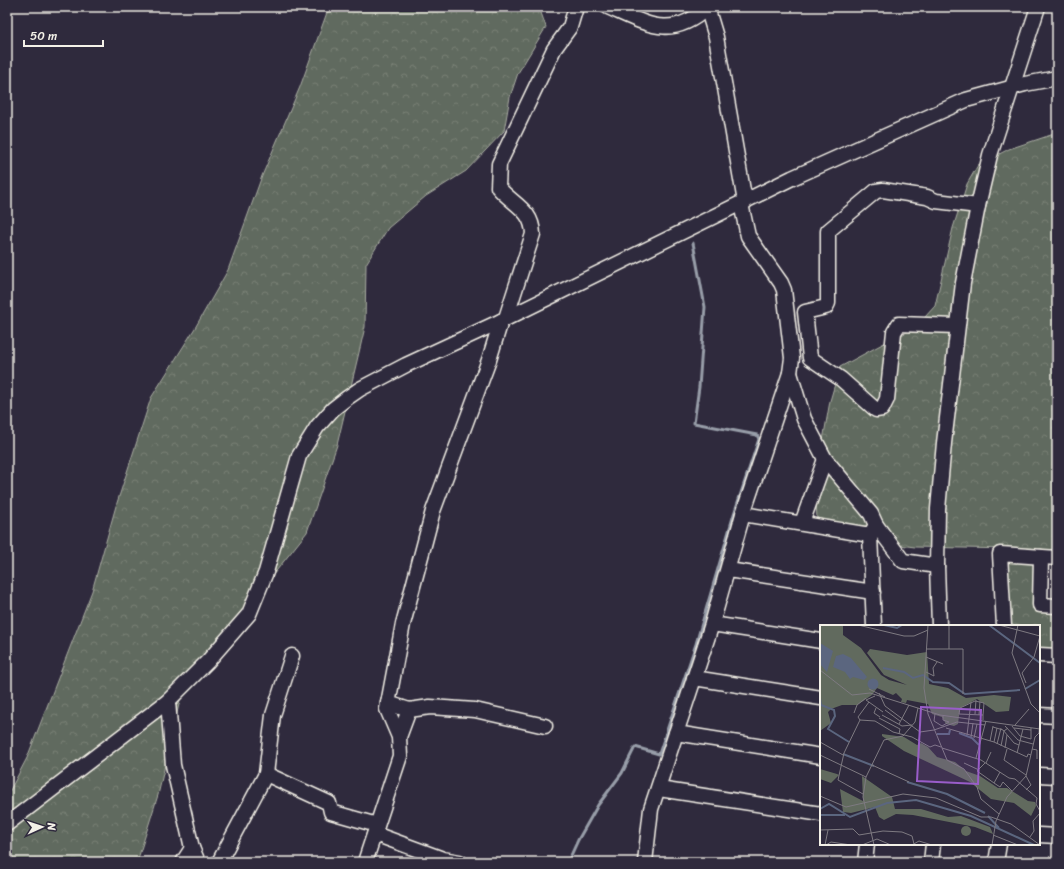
<svg xmlns="http://www.w3.org/2000/svg" width="1064" height="869" font-family="Sriracha,sans-serif">
  <style>
    .forest { fill: url(#forest-crowns); stroke: #aaaea3 }
    .lines { fill: none; stroke-linecap: round; stroke-linejoin: round }
    .stream { stroke: #989ea9; stroke-width: 3 }
    .minor-casing { stroke: #f4f1e8; stroke-width: 17 }
    .minor { stroke: #2f2a3d; stroke-width: 14 }
    .inset-river { fill: none; stroke: #5b667f; stroke-width: 2 }
    .inset-road { fill: none; stroke: #7e7a81; stroke-width: 1 }
    .view { fill: #995dc9; fill-opacity: 0.15; stroke: #995dc9; stroke-width: 2 }
    .inset-edge { fill: none; stroke: #f4f1e8; stroke-width: 2 }
  </style>
  <defs>
    <pattern id="forest-crowns" width="20" height="18" patternUnits="userSpaceOnUse"><rect width="20" height="18" fill="#616a5e"/><path d="M2 6a3 3 0 1 1 6 0M12 15a3 3 0 1 1 6 0" fill="none" stroke="#788075"/></pattern>
  </defs>
  <rect width="100%" height="100%" fill="#2f2a3d"/>
  <filter id="ink" filterUnits="userSpaceOnUse"><feTurbulence type="fractalNoise" baseFrequency=".025" numOctaves="2"/><feDisplacementMap in="SourceGraphic" scale="8" xChannelSelector="R" yChannelSelector="G"/><feConvolveMatrix kernelMatrix="1 2 1 2 8 2 1 2 1" color-interpolation-filters="sRGB"/></filter>
  <g filter="url(#ink)">
    <g class="forest">
      <polygon points="329,7 539,7 546,27 518,73 510,97 504,131 466,171 426,196 388,228 366,264 365,327 337,445 307,532 208,657 180,700 158,795 137,862 7,862 7,796 27,758 92,591 116,506 151,398 195,328 228,270 262,176 300,87"/>
      <polygon points="1057,133 1057,552 1011,549 915,547 845,538 817,519 815,485 830,401 840,367 888,341 914,329 935,306 953,228 967,184 978,165 1009,149"/>
      <polygon points="1013,559 1037,561 1036,608 1057,608 1057,651 1039,651 1039,626 1009,626 1006,564"/>
    </g>
    <g class="lines">
      <polyline class="stream" points="568,862 578,840 598,805 622,773 635,747 659,754 696,644 734,514 759,439 757,435 694,423 699,387 705,307 693,243"/>
      <defs>
        <g id="minor">
          <path d="M 608,7 C 647,24 671,41 708,7"/>
          <polyline points="707,7 716,37 745,202"/>
          <path d="M 506,318 L 533,234 C 532,209 513,205 498,187 L 499,164 L 554,49 L 570,27 L 576,7"/>
          <polyline points="956,326 899,324 894,332 887,399 882,409 876,410 841,379 810,358 805,312 826,307 828,303 828,231 876,191 883,190 927,197 936,201 978,206"/>
          <polyline points="790,373 804,419 825,459 871,514 876,525 870,535 874,626"/>
          <polyline points="743,514 870,535"/>
          <polyline points="802,523 825,459"/>
          <polyline points="876,525 903,561 937,566"/>
          <polyline points="1041,557 1040,605 1057,606"/>
          <polyline points="728,570 873,592"/>
          <polyline points="712,624 821,641"/>
          <polyline points="939,626 937,566 938,509 944,443 963,283 978,206 990,155 1038,7"/>
          <polyline points="1004,626 1000,554 1057,558"/>
          <polyline points="1039,655 1057,656"/>
          <polyline points="694,678 821,698"/>
          <polyline points="168,701 173,765 192,848"/>
          <polyline points="388,703 409,710 430,707 475,710 545,726"/>
          <polyline points="1039,715 1057,716"/>
          <polyline points="676,733 821,756"/>
          <polyline points="399,737 409,710"/>
          <polyline points="266,774 329,803 331,812 377,825"/>
          <polyline points="1039,775 1057,776"/>
          <polyline points="659,789 821,814"/>
          <polyline points="7,824 168,701 208,661 249,614 266,572 299,456 317,427 333,409 347,398 360,389 406,365 501,321 792,178 966,100 1025,84 1057,78"/>
          <polyline points="375,834 443,859 460,862"/>
          <polyline points="1039,835 1057,836"/>
          <polyline points="183,862 192,848 198,862"/>
          <polyline points="219,862 266,774 273,715 292,656"/>
          <polyline points="365,862 400,756 399,737 387,709 403,624 433,511 489,360 501,321"/>
          <polyline points="645,862 651,809 712,624 743,514 790,373 792,358 784,290 781,283 748,236 741,204"/>
          <polyline points="865,862 867,844"/>
          <polyline points="931,862 933,844"/>
          <polyline points="996,862 999,844"/>
        </g>
      </defs>
      <use href="#minor" class="minor-casing"/>
      <use href="#minor" class="minor"/>
    </g>
  </g>
  <g transform="translate(820 625)">
    <rect width="220" height="220" fill="#2f2a3d"/>
    <path d="M141 206a5 5 0 1 1 10 0a5 5 0 1 1-10 0Z" fill="#616a5e"/>
    <path d="M 0,0 L 23,0 L 23,10 L 41,23 L 61,50 L 69,55 L 87,60 L 64,50 L 47,28 L 50,24 L 87,30 L 107,27 L 109,59 L 128,63 L 146,73 L 174,70 L 191,72 L 189,86 L 176,87 L 157,74 L 140,83 L 138,99 L 134,101 L 126,99 L 122,92 L 112,89 L 108,79 L 87,75 L 86,78 L 81,77 L 82,74 L 76,68 L 73,70 L 57,63 L 52,70 L 37,80 L 22,80 L 11,84 L 8,87 L 11,98 L 0,106 ZM 62,109 L 84,112 L 97,120 L 101,118 L 108,122 L 117,132 L 135,137 L 146,146 L 160,151 L 178,163 L 187,163 L 208,176 L 215,177 L 216,181 L 211,191 L 194,178 L 171,174 L 150,157 L 84,126 L 62,111 ZM 0,144 L 17,149 L 19,150 L 11,158 L 0,154 ZM 42,151 L 72,172 L 75,184 L 101,184 L 128,192 L 141,191 L 170,202 L 173,209 L 155,202 L 93,190 L 76,189 L 64,195 L 59,192 L 55,182 L 31,188 L 23,187 L 20,164 L 43,176 Z" fill="#616a5e"/>
    <path d="M 0,18 L 13,26 L 7,47 L 0,39 ZM 23,29 L 31,33 L 47,52 L 44,55 L 33,52 L 30,54 L 25,47 L 13,42 L 16,31 ZM47.5 59a5.5 5.5 0 1 1 11 0a5.5 5.5 0 1 1-11 0Z" fill="#5b667f"/>
    <path class="inset-river" d="M 64,0 L 77,3 L 82,0M 169,0 L 220,38M 63,43 L 84,47 L 93,53 L 103,50 L 113,57 L 129,58 L 145,69 L 200,65M 205,64 L 220,55M 0,73 L 1,80 L 14,85 L 15,91 L 8,104 L 29,117M 139,108 L 152,113 L 159,120M 117,109 L 129,109 L 130,105M 23,129 L 54,141M 87,157 L 127,169 L 165,188M 0,184 L 9,179 L 30,192 L 67,178 L 96,175 L 151,191 L 214,220M 0,190 L 25,190M 168,191 L 179,203"/>
    <path class="inset-road" d="M 38,0 L 84,11 L 94,11 L 108,5M 108,0 L 104,63 L 108,89 L 127,135 L 144,144 L 157,162 L 161,174 L 179,189M 179,0 L 220,11M 198,0 L 192,28 L 211,79 L 220,88M 107,24 L 143,24 L 143,69M 129,24 L 129,0M 106,32 L 123,39M 0,45 L 32,70 L 50,68 L 120,90 L 220,104M 106,47 L 114,51 L 113,43 L 117,37M 206,58 L 202,48 L 214,32 L 220,11M 49,64 L 65,72M 59,68 L 65,81 L 100,107 L 99,116M 55,71 L 46,75 L 63,87M 56,83 L 54,88 L 60,92M 65,85 L 80,96M 34,88 L 37,80 L 46,73M 115,89 L 114,96 L 122,101 L 129,97 L 123,95 L 123,91M 155,89 L 156,75M 62,90 L 82,101 L 92,100M 159,90 L 160,76M 59,93 L 80,104 L 79,109M 40,95 L 38,92 L 49,77M 163,95 L 163,90 L 164,78 L 155,76 L 140,83 L 139,89 L 163,90M 79,99 L 89,80M 195,100 L 209,84M 185,101 L 198,115 L 213,119M 192,101 L 200,111 L 211,114 L 211,103M 173,102 L 183,105 L 194,118 L 199,120M 126,103 L 174,117 L 207,132 L 208,129 L 211,130M 194,103 L 211,105M 114,105 L 137,97 L 165,100M 100,107 L 114,105M 147,110 L 151,77M 151,112 L 153,98M 154,113 L 157,99M 170,116 L 173,101M 0,117 L 23,130M 174,117 L 177,103M 177,119 L 181,103M 181,121 L 184,106 L 188,103M 122,123 L 161,135 L 189,153 L 195,154 L 217,173 L 216,179 L 220,186M 185,123 L 187,110M 187,124 L 184,135 L 206,150M 212,124 L 217,125 L 217,134M 197,128 L 203,104M 0,130 L 46,152M 156,133 L 166,96M 144,138 L 159,145M 165,138 L 157,146 L 174,158M 166,138 L 171,127M 52,140 L 89,157M 180,147 L 174,158 L 180,162 L 183,157 L 192,166M 206,151 L 211,160 L 206,165M 43,169 L 18,155 L 24,128 L 40,95 L 55,96 L 73,107 L 92,112 L 110,122 L 115,120 L 121,122M 0,171 L 26,182 L 83,169 L 116,173 L 161,192 L 171,192 L 191,199 L 220,220M 0,205 L 33,204 L 39,210 L 63,206 L 82,207 L 92,211 L 94,219M 173,210 L 198,220M 210,212 L 214,206 L 213,196 L 220,188M 5,220 L 8,205M 6,220 L 11,217 L 31,220M 42,220 L 57,214 L 71,220M 54,220 L 43,172 L 46,152 L 64,115 L 83,111 L 95,97 L 98,83M 92,220 L 99,216 L 112,220M 172,220 L 176,196 L 187,172 L 206,151 L 215,112 L 219,108 L 220,92"/>
    <path class="view" d="M 101,82 L 161,85 L 158,159 L 97,156 Z"/>
    <rect width="220" height="220" class="inset-edge"/>
  </g>
  <rect width="1064" height="869" fill="none" stroke="#2f2a3d" stroke-width="24"/>
  <rect x="12" y="12" width="1040" height="845" fill="none" stroke="#f4f1e8" stroke-width="1.5" filter="url(#ink)"/>
  <g transform="translate(42 827) rotate(87)" stroke="#2f2a3d" stroke-width="3" paint-order="stroke">
  <path d="M0-3L7 15L0 10L-7 15Z" fill="#f4f1e8"/>
  <text y="-6" font-size="11" font-weight="bold" text-anchor="middle" fill="#f4f1e8">N</text>
  </g>
  <path d="M24 40v6h79v-6" fill="none" stroke="#f4f1e8" stroke-width="2"/>
  <text x="30" y="40" font-size="12" fill="#f4f1e8" stroke="#2f2a3d" stroke-width="3" paint-order="stroke">50 m</text>
</svg>
